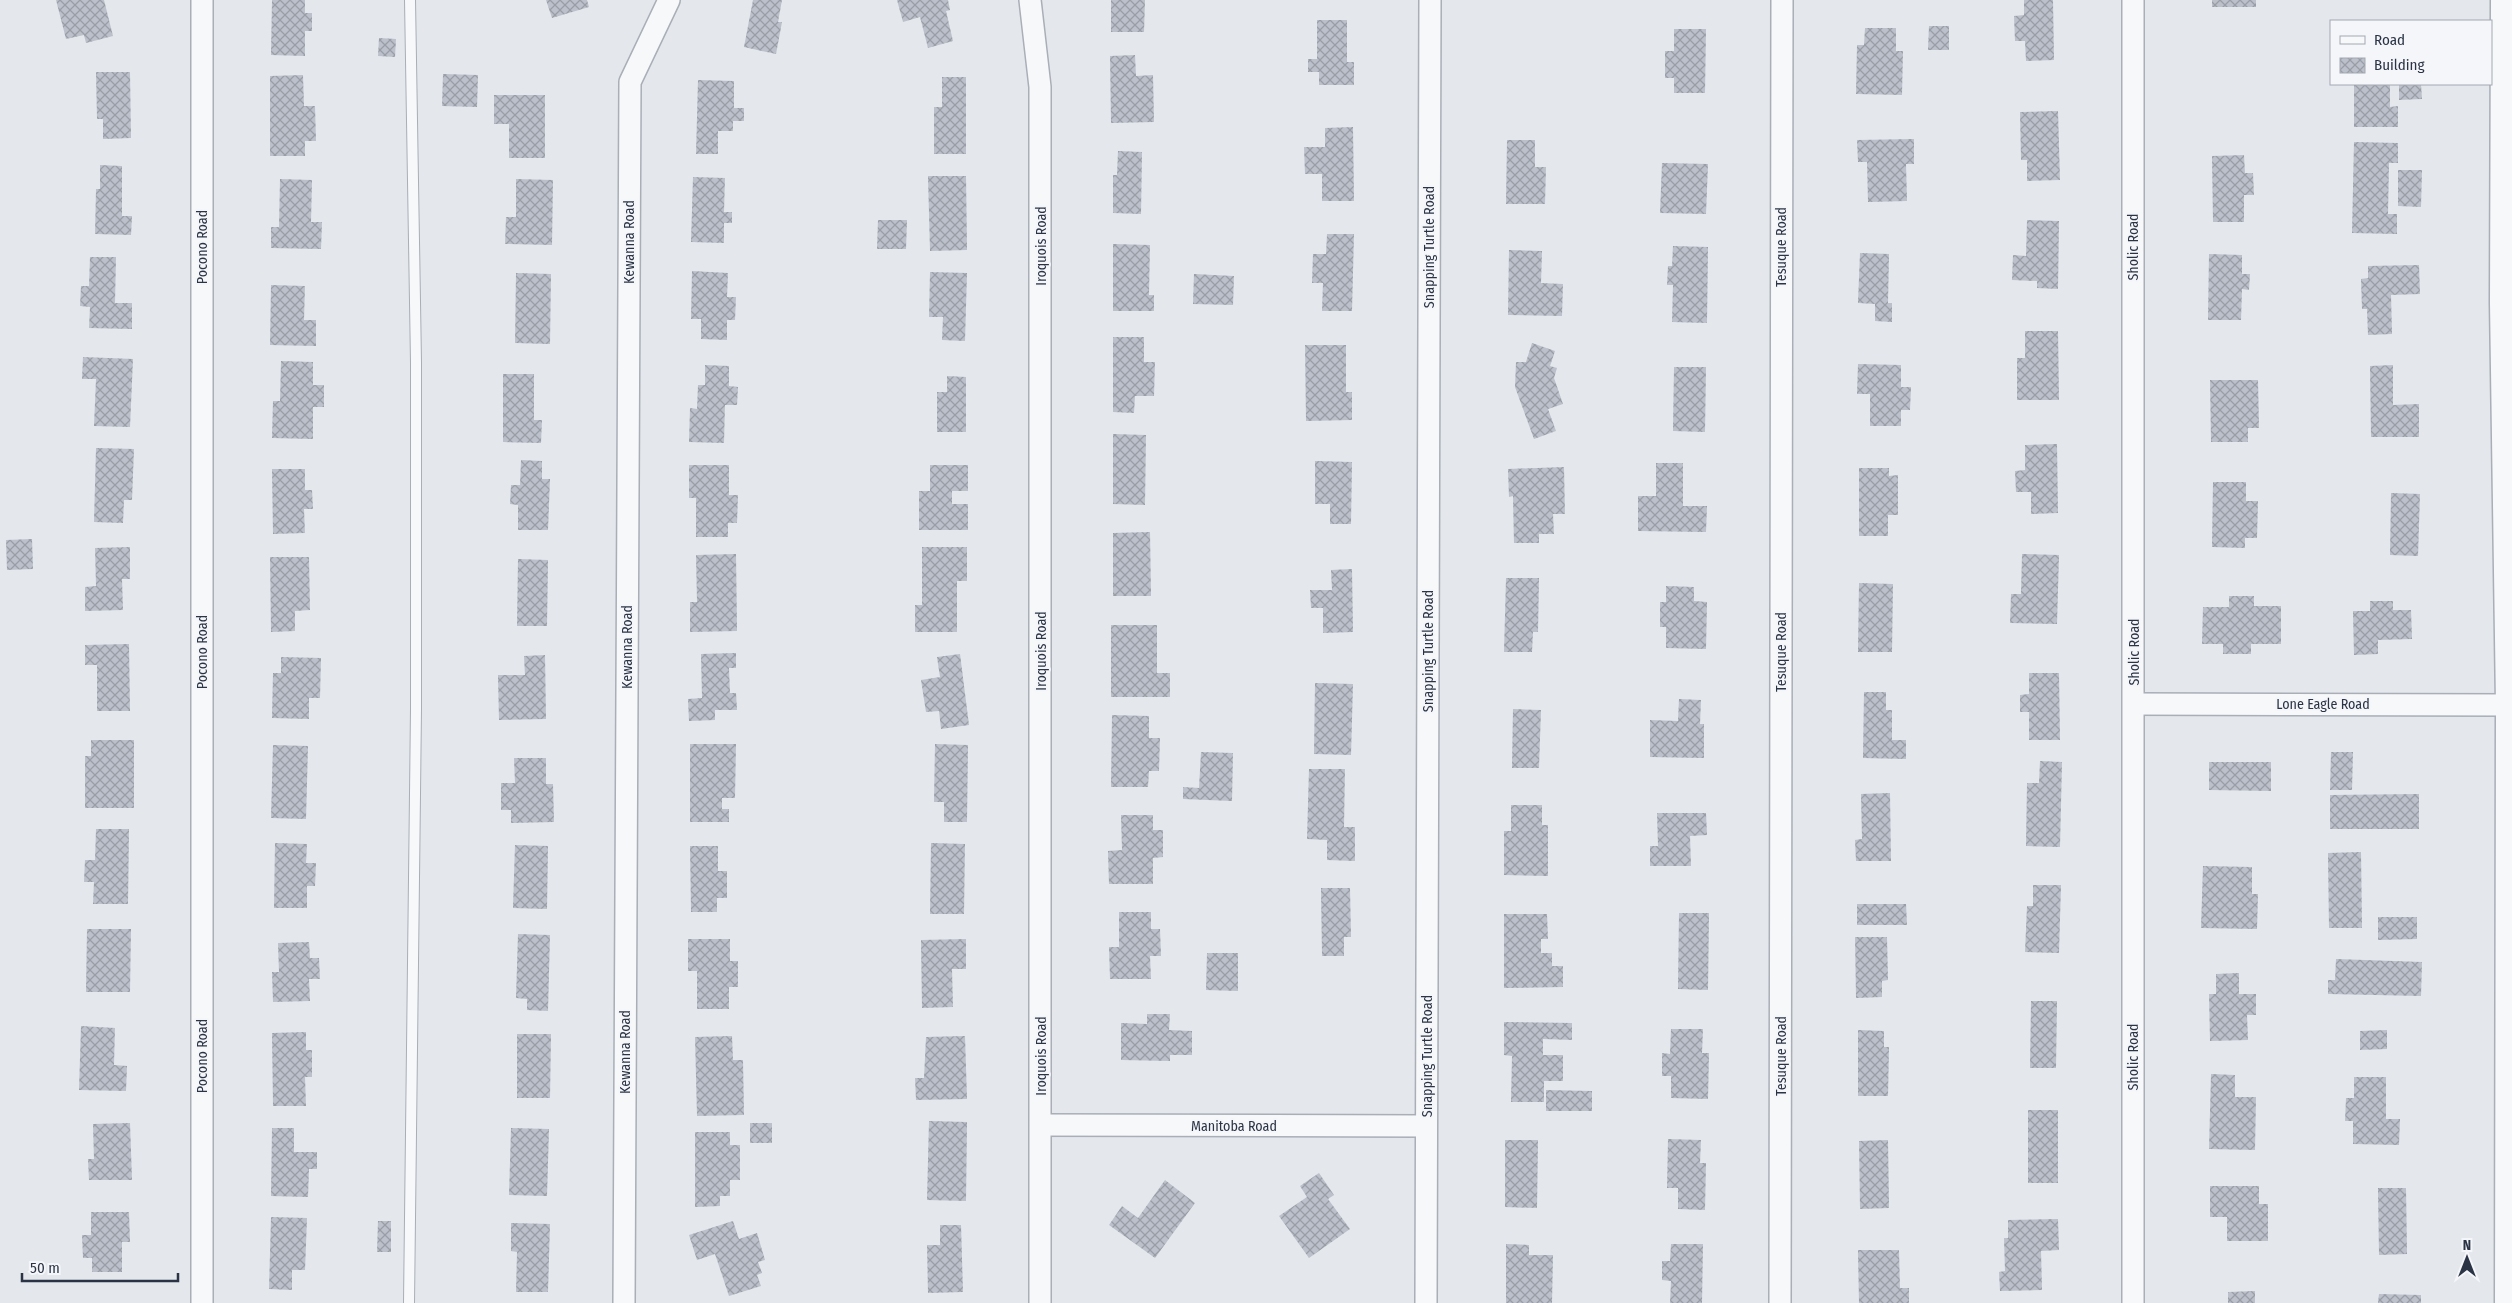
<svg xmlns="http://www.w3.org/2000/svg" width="2512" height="1303" font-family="'Fira Sans Condensed',sans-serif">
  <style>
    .building { fill: url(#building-cross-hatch) }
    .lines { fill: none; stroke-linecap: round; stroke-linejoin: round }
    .service-casing { stroke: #a9aeb7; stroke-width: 12 }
    .minor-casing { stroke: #a9aeb7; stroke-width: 24 }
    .tertiary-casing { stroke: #a9aeb7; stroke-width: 29 }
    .service { stroke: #f7f8fa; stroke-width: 10 }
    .minor { stroke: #f7f8fa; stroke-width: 21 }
    .tertiary { stroke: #f7f8fa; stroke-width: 26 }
    .labels { text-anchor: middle; stroke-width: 4; stroke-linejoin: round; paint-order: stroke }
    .street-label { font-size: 14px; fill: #2b3445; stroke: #f4f6f9 }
  </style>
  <defs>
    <pattern id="building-cross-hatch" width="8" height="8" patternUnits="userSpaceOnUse" patternTransform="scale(1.25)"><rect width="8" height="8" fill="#bbc0ca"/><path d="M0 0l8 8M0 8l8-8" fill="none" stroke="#989da6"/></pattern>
  </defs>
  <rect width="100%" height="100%" fill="#e4e7ec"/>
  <g class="building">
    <polygon points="56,0 104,0 113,36 86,43 84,35 66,39"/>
    <polygon points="272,0 305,0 305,13 312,13 312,31 305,31 305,56 271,55"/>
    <polygon points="546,0 587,0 589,7 552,18"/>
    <polygon points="753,0 782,0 778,22 782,22 776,54 744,47"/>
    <polygon points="897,0 948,0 950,10 946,11 953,41 928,48 920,17 903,22"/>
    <polygon points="1111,0 1145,0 1144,32 1111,32"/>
    <polygon points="2024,0 2053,0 2054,60 2026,61 2025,41 2015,41 2014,16 2024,15"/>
    <rect x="2212" y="0" width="44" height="7"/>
    <polygon points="1317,20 1347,20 1347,62 1354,62 1354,85 1319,85 1319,72 1308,72 1308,59 1317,59"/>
    <polygon points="1929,26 1949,26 1949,50 1928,50"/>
    <polygon points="1865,28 1896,28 1896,51 1903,51 1902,95 1856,94 1857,45 1864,45"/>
    <polygon points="1674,29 1706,29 1705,93 1674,93 1674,78 1665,78 1665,51 1674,51"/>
    <polygon points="379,38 396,39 395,57 378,56"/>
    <polygon points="1135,55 1136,76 1153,75 1154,122 1111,123 1110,56"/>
    <polygon points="96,72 130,72 131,138 103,139 103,119 97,119"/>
    <polygon points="443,74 478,75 477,107 442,106"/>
    <polygon points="303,75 304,106 315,106 316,141 305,141 305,156 270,156 270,76"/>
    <polygon points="942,77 966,77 966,154 934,154 934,107 942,107"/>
    <polygon points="698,80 734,81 734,108 744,108 744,121 733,121 733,131 718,131 718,154 696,154"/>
    <polygon points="2354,84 2390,84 2390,107 2398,106 2398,127 2354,127"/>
    <polygon points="2399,84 2421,84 2422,99 2399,100"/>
    <polygon points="494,95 545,95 545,158 509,158 509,124 494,124"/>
    <polygon points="2058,111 2060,180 2027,181 2027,160 2021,160 2020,112"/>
    <polygon points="1353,127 1354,201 1322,201 1322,174 1305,174 1304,147 1325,147 1325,128"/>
    <polygon points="1914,139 1914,164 1906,164 1907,201 1868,202 1867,162 1858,162 1857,140"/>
    <polygon points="1507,140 1535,140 1535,167 1546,167 1545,204 1506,204"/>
    <polygon points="2354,142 2398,143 2398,163 2389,163 2388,214 2397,214 2397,234 2352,233"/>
    <polygon points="1118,151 1142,152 1141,214 1113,213 1113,175 1117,175"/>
    <polygon points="2244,155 2245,173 2253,173 2254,195 2244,195 2244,222 2213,222 2212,156"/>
    <polygon points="1662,163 1708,164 1706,214 1660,213"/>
    <polygon points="100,165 122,166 122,216 132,216 131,235 95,234 96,189 100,189"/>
    <polygon points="2398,170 2422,170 2421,207 2398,206"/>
    <polygon points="928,176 966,176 967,250 930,251"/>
    <polygon points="693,177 725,178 724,212 732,212 732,223 724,223 724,243 691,242"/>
    <polygon points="280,179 312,180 311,222 322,222 321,249 271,248 271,227 279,227"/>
    <polygon points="516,179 553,180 552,245 505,244 506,217 516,217"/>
    <polygon points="878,220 907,220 906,249 877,249"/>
    <polygon points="2027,220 2059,221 2058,289 2037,288 2037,281 2012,280 2013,255 2026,256"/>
    <polygon points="1327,234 1354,234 1352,311 1322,311 1323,283 1312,283 1313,254 1326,254"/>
    <polygon points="1113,244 1150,245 1149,295 1154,295 1154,311 1113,311"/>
    <polygon points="1673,246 1708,247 1707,323 1672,322 1673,285 1667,285 1668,266 1672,266"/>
    <polygon points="1509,250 1542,251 1541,283 1563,284 1562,316 1508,315"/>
    <polygon points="1860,253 1889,254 1888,303 1892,303 1892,322 1875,321 1875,304 1858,303"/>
    <polygon points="2209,254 2242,255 2242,274 2250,274 2249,290 2242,289 2241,320 2208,320"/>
    <polygon points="90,257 116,257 115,303 132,303 132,329 89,328 90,307 80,306 81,286 89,286"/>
    <polygon points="2419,265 2420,294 2391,295 2392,334 2368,335 2367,309 2362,309 2361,279 2368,278 2368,266"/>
    <polygon points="692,271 728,273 727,297 736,297 735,320 727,320 727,340 701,339 701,319 691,319"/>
    <polygon points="930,272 967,273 965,341 942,340 943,317 929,317"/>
    <polygon points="516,273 551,274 550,344 515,343"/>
    <polygon points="1194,274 1234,276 1233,305 1193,304"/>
    <polygon points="271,285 305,286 304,320 316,320 316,346 270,345"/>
    <polygon points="2025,331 2058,331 2059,400 2017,400 2017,358 2025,358"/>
    <polygon points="1113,337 1144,337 1144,362 1155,362 1154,396 1135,396 1134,413 1113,412"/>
    <polygon points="1532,343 1555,351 1550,366 1557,368 1554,378 1563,404 1548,409 1556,431 1534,439 1515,387 1516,362 1526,362"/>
    <polygon points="1305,345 1346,345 1346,392 1352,392 1352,420 1306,421"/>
    <polygon points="83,357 133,359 130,427 94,426 96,379 82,379"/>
    <polygon points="281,361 313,362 313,385 324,385 324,407 313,407 313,439 272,438 273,401 280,401"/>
    <polygon points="1858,364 1901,365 1901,387 1911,387 1910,410 1901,410 1901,426 1870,426 1870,394 1857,394"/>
    <polygon points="705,365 729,366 729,386 738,387 737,405 725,405 724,443 689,442 690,408 697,409 698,385 705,385"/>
    <polygon points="2393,365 2393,405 2419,404 2419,437 2371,437 2370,366"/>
    <polygon points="1674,367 1706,367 1705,432 1673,431"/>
    <polygon points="503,374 534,374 534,420 542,420 541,443 503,442"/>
    <polygon points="947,376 966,377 966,432 937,432 937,392 947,392"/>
    <polygon points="2210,380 2258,380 2259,428 2248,428 2248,442 2211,442"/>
    <polygon points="1113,434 1146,435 1145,505 1113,504"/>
    <polygon points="2057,444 2058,513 2031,514 2031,492 2016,492 2015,471 2025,470 2025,445"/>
    <polygon points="96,448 134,449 132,500 124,500 123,523 94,522"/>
    <polygon points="521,460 542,461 542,479 550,479 548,530 518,530 518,505 510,504 511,485 520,485"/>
    <polygon points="1315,461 1352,462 1351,524 1330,524 1330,504 1315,504"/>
    <polygon points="1656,463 1683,463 1683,506 1707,506 1706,532 1638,531 1638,496 1656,496"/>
    <polygon points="689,465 729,465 729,495 738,495 737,523 728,523 728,537 696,537 696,498 689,498"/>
    <polygon points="930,465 968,465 968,491 952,491 952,504 968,504 968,530 919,530 919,491 930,491"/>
    <polygon points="1564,467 1565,514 1553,514 1554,534 1539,534 1539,543 1514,543 1513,496 1509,497 1508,469"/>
    <polygon points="1859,468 1889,468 1889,476 1898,475 1898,515 1888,515 1888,536 1859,536"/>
    <polygon points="272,469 305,469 305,490 312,490 313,509 304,509 305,533 273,534"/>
    <polygon points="2213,482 2246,482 2246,501 2258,501 2257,538 2245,538 2245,548 2212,547"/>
    <polygon points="2391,493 2420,494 2418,556 2390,555"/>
    <polygon points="1150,532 1151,596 1113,596 1113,533"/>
    <polygon points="32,539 33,569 7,570 6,540"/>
    <polygon points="130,547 130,579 122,579 123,610 85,611 85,587 96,586 95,548"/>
    <polygon points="922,547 967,547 967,581 957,581 957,632 915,632 915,605 922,605"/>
    <polygon points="736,554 737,631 690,632 690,602 697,602 696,555"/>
    <polygon points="2022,554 2059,555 2057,624 2010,623 2011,594 2021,594"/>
    <polygon points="270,557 309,557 310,610 295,611 295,631 271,632"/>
    <polygon points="518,559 548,560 547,626 517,626"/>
    <polygon points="1352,569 1353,632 1323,633 1323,608 1311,608 1310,590 1332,590 1331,570"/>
    <polygon points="1506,578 1539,578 1538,632 1533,632 1532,652 1504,652"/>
    <polygon points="1859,583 1893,584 1892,652 1858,652"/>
    <polygon points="1666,586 1694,587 1694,601 1707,602 1706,649 1666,648 1666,627 1660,627 1660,602 1666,602"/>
    <polygon points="2229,596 2254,596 2254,606 2281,606 2281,644 2251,644 2251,654 2223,654 2223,644 2202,644 2203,607 2229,607"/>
    <polygon points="2370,601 2393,601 2393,610 2411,610 2412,639 2378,640 2378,654 2354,655 2353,611 2370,611"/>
    <polygon points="1111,625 1157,625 1157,673 1170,673 1170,697 1111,697"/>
    <polygon points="129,644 130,711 97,711 97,665 85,665 85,645"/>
    <polygon points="736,653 736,668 729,668 730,693 736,693 737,710 715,710 715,720 689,721 688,699 702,698 701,654"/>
    <polygon points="960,654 969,725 941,729 939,711 926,712 921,680 940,677 937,657"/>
    <polygon points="545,655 546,719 499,720 498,675 525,675 524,656"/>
    <polygon points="281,657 321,658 320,698 309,698 309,719 272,718 273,673 281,673"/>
    <polygon points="2029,673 2059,673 2060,740 2029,740 2029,712 2020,712 2020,695 2029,694"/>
    <polygon points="1315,683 1353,684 1351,755 1314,754"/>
    <polygon points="1864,692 1886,692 1886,710 1892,710 1892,740 1906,740 1906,759 1863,758"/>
    <polygon points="1679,699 1701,700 1700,724 1704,724 1704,758 1650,757 1650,720 1678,721"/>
    <polygon points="1513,709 1541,710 1539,768 1512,768"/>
    <polygon points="1112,715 1149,716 1149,738 1160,738 1159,771 1149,771 1148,787 1111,787"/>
    <polygon points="91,740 134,740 134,808 85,808 85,756 91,756"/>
    <polygon points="690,744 736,744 735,798 722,798 722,809 729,809 729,822 690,822"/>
    <polygon points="935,744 968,745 967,822 944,822 944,802 934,802"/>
    <polygon points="273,745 308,746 306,819 271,818"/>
    <polygon points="1201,752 1233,753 1232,801 1183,799 1183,787 1199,788"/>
    <polygon points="2331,752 2353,752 2352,790 2330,790"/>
    <polygon points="514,758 546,758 546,784 553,784 554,822 511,823 511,810 501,810 501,783 515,783"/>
    <polygon points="2040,761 2062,762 2060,847 2026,846 2027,783 2039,783"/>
    <polygon points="2209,762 2271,762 2271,791 2209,790"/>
    <polygon points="1309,769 1345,769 1344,827 1355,827 1355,861 1327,860 1327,840 1307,839"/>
    <polygon points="1890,793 1891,861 1856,861 1855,840 1862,839 1861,794"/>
    <polygon points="2419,794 2419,829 2330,829 2330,795"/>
    <polygon points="1511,805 1542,805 1542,825 1548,825 1548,876 1504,875 1504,831 1511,831"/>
    <polygon points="1657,813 1706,813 1707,835 1690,836 1691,866 1650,866 1650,846 1658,846"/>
    <polygon points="1121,815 1153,815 1153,830 1163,830 1163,857 1153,858 1153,884 1109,884 1108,851 1122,850"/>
    <polygon points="96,829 129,829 128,904 93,904 94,882 84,882 85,860 95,860"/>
    <polygon points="275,843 307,844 306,863 316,863 315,886 307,886 307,908 274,908"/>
    <polygon points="931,843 965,844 964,914 930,914"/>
    <polygon points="515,845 548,846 547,909 513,908"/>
    <polygon points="690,846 718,846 718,871 727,871 727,898 717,898 717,912 691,912"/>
    <polygon points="2361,852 2362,928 2329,928 2328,853"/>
    <polygon points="2203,866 2252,867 2252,894 2258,894 2257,929 2201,928"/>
    <polygon points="2033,885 2061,885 2059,953 2025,952 2027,906 2033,906"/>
    <polygon points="1321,888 1350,888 1351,937 1344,937 1344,956 1322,956"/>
    <polygon points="1857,904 1906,904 1907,925 1857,925"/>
    <polygon points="1119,912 1151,912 1151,929 1160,929 1161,956 1150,956 1151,979 1110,979 1109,947 1119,947"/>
    <polygon points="1679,913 1709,913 1708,990 1678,989"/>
    <polygon points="1504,914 1547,914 1548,939 1541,939 1541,953 1552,953 1552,966 1563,966 1563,987 1504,988"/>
    <polygon points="2378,917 2417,917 2417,939 2378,940"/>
    <polygon points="87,929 131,929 130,992 86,992"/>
    <polygon points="518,934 550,935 548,1011 527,1010 527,999 516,998"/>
    <polygon points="1855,937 1887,937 1888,980 1882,981 1882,997 1856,998"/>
    <polygon points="688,939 730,939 730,961 738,961 738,987 729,987 729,1009 697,1009 697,971 688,971"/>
    <polygon points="966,939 966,969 952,969 953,1007 922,1008 921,940"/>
    <polygon points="309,942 310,958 319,958 320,979 309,979 310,1001 273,1002 272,972 279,972 278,943"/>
    <polygon points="1207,953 1238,953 1238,991 1206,990"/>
    <polygon points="2336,959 2422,962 2421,996 2328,994 2328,980 2335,980"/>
    <polygon points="2239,973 2239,994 2256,994 2256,1015 2247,1015 2248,1040 2210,1041 2209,994 2216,994 2216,974"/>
    <polygon points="2031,1001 2057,1001 2056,1068 2030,1068"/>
    <polygon points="1147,1014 1170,1014 1169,1030 1192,1031 1192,1055 1170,1055 1170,1061 1121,1060 1121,1023 1147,1024"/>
    <polygon points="1504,1022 1572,1023 1572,1040 1543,1039 1543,1055 1563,1055 1563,1081 1544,1081 1544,1102 1511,1102 1512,1056 1504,1055"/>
    <polygon points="81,1026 115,1028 114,1065 127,1066 126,1091 79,1090"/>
    <polygon points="1671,1029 1703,1029 1702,1053 1709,1053 1708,1099 1671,1098 1671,1076 1662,1076 1662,1053 1670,1054"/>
    <polygon points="1858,1030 1884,1031 1884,1047 1889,1047 1888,1096 1858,1096"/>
    <polygon points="2387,1030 2387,1049 2360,1050 2360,1031"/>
    <polygon points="306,1032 306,1050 312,1050 312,1077 305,1077 306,1106 273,1106 272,1033"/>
    <polygon points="517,1034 551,1034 550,1098 517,1098"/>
    <polygon points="732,1036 733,1060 743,1060 744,1115 697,1116 695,1037"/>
    <polygon points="965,1036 967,1099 916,1100 915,1078 924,1078 926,1037"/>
    <polygon points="2211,1074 2235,1075 2235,1097 2256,1097 2255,1150 2209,1149"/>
    <polygon points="2354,1077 2386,1077 2386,1119 2400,1119 2399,1145 2353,1144 2353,1121 2345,1121 2346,1098 2354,1098"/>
    <polygon points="1546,1090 1592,1091 1592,1111 1546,1111"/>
    <rect x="2028" y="1110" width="30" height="73"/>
    <polygon points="929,1121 967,1122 966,1201 927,1200"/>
    <polygon points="130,1123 132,1180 89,1180 88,1159 94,1159 93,1124"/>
    <rect x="750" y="1123" width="22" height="20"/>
    <polygon points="272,1128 294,1128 294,1152 317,1152 317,1169 309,1169 308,1197 271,1196"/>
    <polygon points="511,1128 549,1129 547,1196 509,1195"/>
    <polygon points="695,1132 730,1132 730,1145 740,1145 740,1180 730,1180 730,1196 720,1196 720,1206 695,1207"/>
    <polygon points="1668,1139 1701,1140 1700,1163 1706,1163 1705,1210 1678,1209 1678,1188 1667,1188"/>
    <polygon points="1505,1140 1538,1140 1537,1208 1505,1207"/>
    <polygon points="1888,1140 1889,1208 1860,1209 1859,1141"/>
    <polygon points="1319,1173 1334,1195 1328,1199 1350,1229 1309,1258 1279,1216 1307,1197 1300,1186"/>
    <polygon points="1165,1180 1195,1203 1155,1258 1109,1225 1122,1206 1138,1218"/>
    <polygon points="2210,1186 2259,1186 2259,1204 2268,1204 2268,1241 2227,1241 2227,1217 2210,1217"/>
    <polygon points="2378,1188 2406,1188 2407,1254 2379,1255"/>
    <polygon points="91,1212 129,1212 130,1242 122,1242 122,1272 92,1272 92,1258 83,1258 82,1235 91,1235"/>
    <polygon points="271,1217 307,1218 305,1270 292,1270 292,1290 269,1289"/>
    <polygon points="2058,1219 2059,1250 2041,1251 2042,1290 2000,1291 1999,1272 2005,1271 2004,1238 2008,1238 2008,1220"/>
    <polygon points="378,1221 391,1221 391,1252 377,1252"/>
    <polygon points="733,1221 739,1239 757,1233 765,1260 758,1262 762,1273 757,1275 761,1286 729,1296 715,1254 697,1260 689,1235"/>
    <polygon points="511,1223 550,1224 548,1292 516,1292 517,1252 511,1251"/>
    <polygon points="940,1225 961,1225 963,1292 928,1293 927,1245 940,1245"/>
    <polygon points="1506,1244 1529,1245 1529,1255 1553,1255 1552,1303 1506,1303"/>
    <polygon points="1671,1244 1703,1244 1702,1303 1670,1303 1671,1281 1662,1280 1662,1261 1670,1261"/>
    <polygon points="1858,1250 1899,1250 1900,1288 1909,1288 1909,1303 1859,1303"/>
    <polygon points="2255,1291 2255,1303 2228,1303 2228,1292"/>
    <polygon points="2379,1294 2421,1295 2421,1303 2378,1303"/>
  </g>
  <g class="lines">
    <defs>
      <polyline id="service" points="409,1303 416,709 416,362 410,0"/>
      <g id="minor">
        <polyline points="202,0 202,1303"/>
        <polyline points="1030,0 1040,87 1040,1303"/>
        <polyline points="2133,0 2133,1303"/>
        <polyline points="2134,704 2512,705"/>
        <polyline points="1041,1125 1426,1126"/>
        <polyline points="624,1303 630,82 669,0"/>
        <polyline points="1426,1303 1430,0"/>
        <polyline points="1780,1303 1782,0"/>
      </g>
      <polyline id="tertiary" points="2504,0 2503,303 2509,705 2508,1303"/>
    </defs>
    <use href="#service" class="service-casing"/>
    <use href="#minor" class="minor-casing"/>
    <use href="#tertiary" class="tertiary-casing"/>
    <use href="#service" class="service"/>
    <use href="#minor" class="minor"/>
    <use href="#tertiary" class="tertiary"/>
  </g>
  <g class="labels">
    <g class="street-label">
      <text transform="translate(629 242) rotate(-90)" y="5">Kewanna Road</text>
      <text transform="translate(1041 246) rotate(-90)" y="5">Iroquois Road</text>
      <text transform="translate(202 247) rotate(-90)" y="5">Pocono Road</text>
      <text transform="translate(1429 247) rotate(-90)" y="5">Snapping Turtle Road</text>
      <text transform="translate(1781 247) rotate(-90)" y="5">Tesuque Road</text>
      <text transform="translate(2133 247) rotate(-90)" y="5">Sholic Road</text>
      <text transform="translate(627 647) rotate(-90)" y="5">Kewanna Road</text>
      <text transform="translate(1041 651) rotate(-90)" y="5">Iroquois Road</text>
      <text transform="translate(1428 651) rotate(-90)" y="5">Snapping Turtle Road</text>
      <text transform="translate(202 652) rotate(-90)" y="5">Pocono Road</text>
      <text transform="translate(1781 652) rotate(-90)" y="5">Tesuque Road</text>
      <text transform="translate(2134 652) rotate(-90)" y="5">Sholic Road</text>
      <text x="2323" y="709">Lone Eagle Road</text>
      <text transform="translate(625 1052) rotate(-90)" y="5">Kewanna Road</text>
      <text transform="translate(202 1056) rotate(-90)" y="5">Pocono Road</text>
      <text transform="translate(1041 1056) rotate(-90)" y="5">Iroquois Road</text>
      <text transform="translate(1427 1056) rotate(-90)" y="5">Snapping Turtle Road</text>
      <text transform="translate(1781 1056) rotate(-90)" y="5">Tesuque Road</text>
      <text transform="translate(2133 1057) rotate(-90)" y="5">Sholic Road</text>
      <text x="1234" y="1131">Manitoba Road</text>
    </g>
  </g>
  <rect x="2330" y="20" width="162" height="65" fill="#f4f6f9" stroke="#a4a8b1"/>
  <rect x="2340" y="36" width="25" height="8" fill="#f7f8fa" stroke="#a4a8b1"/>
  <text x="2374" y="45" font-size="15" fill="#2b3445">Road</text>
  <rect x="2340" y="58" width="25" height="15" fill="url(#building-cross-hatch)" stroke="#a4a8b1"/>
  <text x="2374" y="70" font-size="15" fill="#2b3445">Building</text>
  <g transform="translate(2467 1258)" stroke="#f4f6f9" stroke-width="4" paint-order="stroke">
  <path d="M0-4L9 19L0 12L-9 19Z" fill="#2b3445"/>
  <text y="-8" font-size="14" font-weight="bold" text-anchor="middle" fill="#2b3445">N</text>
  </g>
  <path d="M22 1273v8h156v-8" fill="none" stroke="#2b3445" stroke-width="2.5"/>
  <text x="30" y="1273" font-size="15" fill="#2b3445" stroke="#f4f6f9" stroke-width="4" paint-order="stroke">50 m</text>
</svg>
